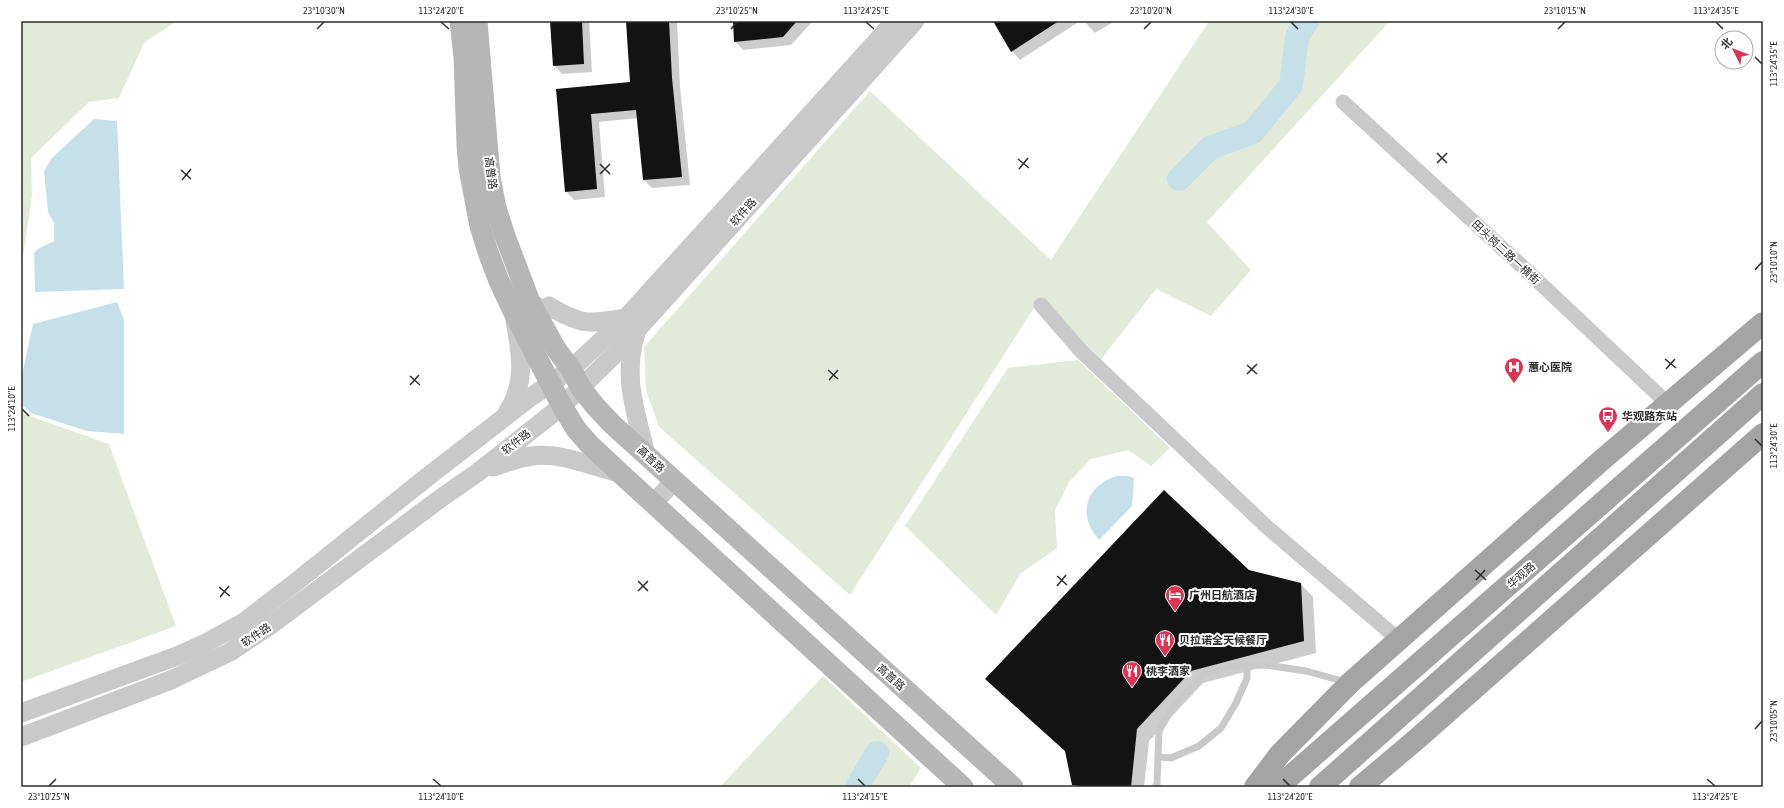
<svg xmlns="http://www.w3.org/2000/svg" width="1784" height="808" font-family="'Asap Condensed','Noto Sans SC',sans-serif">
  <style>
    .green { fill: #e4eada }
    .water { fill: #c6e0e9 }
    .shadow { fill: #0003 }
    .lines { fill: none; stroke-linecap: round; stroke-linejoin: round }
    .river { stroke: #c6e0e9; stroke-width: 24 }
    .building { fill: #131313 }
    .service { stroke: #c9c9c9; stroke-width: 7 }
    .minor { stroke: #c9c9c9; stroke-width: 15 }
    .tertiary { stroke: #c9c9c9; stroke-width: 19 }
    .secondary { stroke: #b6b6b6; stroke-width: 21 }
    .primary { stroke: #a4a4a4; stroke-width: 22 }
    .ticks { fill: none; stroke: #2c2c2c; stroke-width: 1.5 }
    .labels { text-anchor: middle; stroke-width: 4; stroke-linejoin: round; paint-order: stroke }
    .street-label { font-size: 11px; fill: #2c2c2c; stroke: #fff }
    .poi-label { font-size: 11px; font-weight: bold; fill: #2c2c2c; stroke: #fff; text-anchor: start }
    .neatline { fill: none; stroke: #2c2c2c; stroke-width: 1.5 }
    .ticks-label { font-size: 10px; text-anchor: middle; fill: #2c2c2c }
  </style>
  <rect width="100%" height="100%" fill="#fff"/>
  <g class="green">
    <polygon points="21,21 177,21 144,43 119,98 89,102 31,158 32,196 21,270"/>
    <polygon points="1209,21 1390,21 1207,222 1251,270 1211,316 1156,289 1099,362 1041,297 850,595 659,427 646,390 644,347 870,91 1051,260"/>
    <polygon points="1078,360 1170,448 1151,466 1128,450 1091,459 1069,482 1055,510 1057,548 1020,574 996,615 905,526 1008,368"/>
    <polygon points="21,413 109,444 176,626 21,682"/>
    <polygon points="823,676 921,768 909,787 720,787"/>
  </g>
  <g class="water">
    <polygon points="94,119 117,121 124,289 35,292 34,253 38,249 54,241 54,223 48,212 44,171 52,158"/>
    <polygon points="117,302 124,320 124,434 87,431 31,413 21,404 21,380 33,324"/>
    <path d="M 1116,476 L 1128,476 L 1134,478 L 1132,506 L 1099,540 C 1077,515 1085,487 1116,476 Z"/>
  </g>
  <g class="shadow">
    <polygon points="551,21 589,21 592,72 562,74 554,65"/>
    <polygon points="627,21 677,21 680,87 690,185 652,188 644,180 638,118 599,122 605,197 574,200 566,191 557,90 631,83"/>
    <polygon points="734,21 813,21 791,45 743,50 735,41"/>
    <polygon points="995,21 1080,21 1020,60 1012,51"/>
    <polygon points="1084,21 1115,21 1095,33"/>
    <polygon points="1248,571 1301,584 1313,597 1316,653 1203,683 1149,741 1144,787 1075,787 1073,784 1067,752 986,679"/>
  </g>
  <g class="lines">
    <g class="river">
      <polyline points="1179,179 1210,148 1253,132 1291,85 1297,37 1307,21"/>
      <polyline points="857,787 877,753"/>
    </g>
  </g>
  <g class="building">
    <polygon points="550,21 582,21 584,64 553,66"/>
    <polygon points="626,21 669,21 672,78 682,177 643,180 636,110 591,114 597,189 565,192 556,89 630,82"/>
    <polygon points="733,21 797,21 783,37 734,42"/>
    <polygon points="993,21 1059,21 1011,52"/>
    <polygon points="1164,490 1249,570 1301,583 1304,641 1191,671 1137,729 1131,787 1087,787 1072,785 1065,751 985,679"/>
  </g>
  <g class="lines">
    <g class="service">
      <polyline points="1158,757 1171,758 1199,746 1221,728 1236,703 1247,678 1247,665"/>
      <polyline points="1155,787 1157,784 1159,731 1172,708 1203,675 1231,666 1266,665 1306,671 1346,682"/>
    </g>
    <g class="minor">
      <polyline points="1343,102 1525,269 1667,403"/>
      <polyline points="1041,305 1081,351 1267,527 1398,639"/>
    </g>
    <g class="tertiary">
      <path d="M 530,302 L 545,312 L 549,306 C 582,326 590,324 626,318"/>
      <path d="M 636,333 C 622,378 636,411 646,455"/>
      <path d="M 507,413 C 527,382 521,354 515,321"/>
      <path d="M 493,467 C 506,463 518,458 532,456 C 562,452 592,467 620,473"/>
      <polyline points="653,504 674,481"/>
      <polyline points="21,713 177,656 204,644 244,622 291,586 426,478 528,399 571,369 626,318 895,21"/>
      <polyline points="21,737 171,680 230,652 272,624 441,498 477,473 562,406 617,352 915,21"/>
    </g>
    <g class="secondary">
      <polyline points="460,21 464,57 467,145 469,168 480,226 488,252 499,281 514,313 562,406 576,429 590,445 620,473 963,787"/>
      <polyline points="477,21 490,177 496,208 505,236 530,302 556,349 571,369 581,388 595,406 613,425 1013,787"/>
    </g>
    <g class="primary">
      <polyline points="1255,787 1280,754 1350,683 1603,459 1763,323"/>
      <polyline points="1278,787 1763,362"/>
      <polyline points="1320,787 1763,394"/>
      <polyline points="1360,787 1418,738 1763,434"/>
    </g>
  </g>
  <path class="ticks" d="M 441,22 L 449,29M 866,22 L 874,29M 1291,22 L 1298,29M 1716,22 L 1723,29M 317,29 L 324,22M 731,29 L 737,22M 1144,29 L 1151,22M 1558,29 L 1565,22M 1755,57 L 1762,64M 1437,153 L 1447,163M 1018,159 L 1029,168M 1437,163 L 1447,153M 600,164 L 610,174M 1019,169 L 1028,158M 181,170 L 191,179M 600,174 L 610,164M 182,180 L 191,169M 1755,270 L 1762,262M 1665,359 L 1676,368M 1247,365 L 1257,374M 1666,369 L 1675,359M 828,370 L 838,379M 1247,374 L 1257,364M 410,376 L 420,385M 829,380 L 838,370M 410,385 L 419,375M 22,409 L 29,416M 1755,439 L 1762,446M 1475,570 L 1486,580M 1057,576 L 1067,585M 1476,580 L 1485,570M 638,581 L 648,591M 1057,586 L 1066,575M 219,587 L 230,596M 638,591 L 648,581M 220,597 L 229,586M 1755,729 L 1762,721M 433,779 L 441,786M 858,779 L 865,786M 1283,779 L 1290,786M 1707,779 L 1715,786M 49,786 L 56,779"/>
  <defs>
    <symbol id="hospital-pin" viewBox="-11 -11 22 30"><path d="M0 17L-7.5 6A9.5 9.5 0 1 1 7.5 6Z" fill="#df3354" stroke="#fff"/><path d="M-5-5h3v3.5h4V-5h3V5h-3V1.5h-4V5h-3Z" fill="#fff"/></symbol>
    <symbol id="bus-pin" viewBox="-11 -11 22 30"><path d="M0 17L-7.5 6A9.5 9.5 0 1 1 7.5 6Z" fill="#df3354" stroke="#fff"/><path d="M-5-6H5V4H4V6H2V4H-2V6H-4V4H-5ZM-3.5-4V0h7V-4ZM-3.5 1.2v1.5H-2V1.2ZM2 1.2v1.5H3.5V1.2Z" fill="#fff"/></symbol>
    <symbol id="hotel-pin" viewBox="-11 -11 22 30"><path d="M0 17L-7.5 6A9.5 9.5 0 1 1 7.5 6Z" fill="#df3354" stroke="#fff"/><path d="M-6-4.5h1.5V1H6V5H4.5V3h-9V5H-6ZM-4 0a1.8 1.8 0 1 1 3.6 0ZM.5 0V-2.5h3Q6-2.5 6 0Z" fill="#fff"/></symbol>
    <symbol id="restaurant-pin" viewBox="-11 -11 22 30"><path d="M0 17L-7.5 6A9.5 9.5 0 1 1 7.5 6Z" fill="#df3354" stroke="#fff"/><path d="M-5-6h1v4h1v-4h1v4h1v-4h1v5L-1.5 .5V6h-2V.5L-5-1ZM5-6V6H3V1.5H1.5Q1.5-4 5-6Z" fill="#fff"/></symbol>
  </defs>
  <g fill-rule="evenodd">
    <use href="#hospital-pin" x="1503" y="356" width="22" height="30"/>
    <use href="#bus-pin" x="1597" y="405" width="22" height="30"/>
    <use href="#hotel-pin" x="1164" y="584" width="22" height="30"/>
    <use href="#restaurant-pin" x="1154" y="629" width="22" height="30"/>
    <use href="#restaurant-pin" x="1121" y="660" width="22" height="30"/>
  </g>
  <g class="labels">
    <g class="street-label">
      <text transform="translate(491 173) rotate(82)" y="4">高普路</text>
      <text transform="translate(743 212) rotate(-48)" y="4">软件路</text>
      <text transform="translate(1506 252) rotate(43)" y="4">田头岗二路一横街</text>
      <text transform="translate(516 442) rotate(-38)" y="4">软件路</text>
      <text transform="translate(651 459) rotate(43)" y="4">高普路</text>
      <text transform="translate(1521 575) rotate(-41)" y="4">华观路</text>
      <text transform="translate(256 635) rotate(-34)" y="4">软件路</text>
      <text transform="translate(891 677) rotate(42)" y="4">高普路</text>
    </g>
    <g class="poi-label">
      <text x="1528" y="371">蕙心医院</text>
      <text x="1622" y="420">华观路东站</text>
      <text x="1189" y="599">广州日航酒店</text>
      <text x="1179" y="644">贝拉诺全天候餐厅</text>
      <text x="1146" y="675">桃李酒家</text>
    </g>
  </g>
  <rect width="1784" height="808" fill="none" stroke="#ffffff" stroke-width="44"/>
  <g transform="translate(1734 50) rotate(312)"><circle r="19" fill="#ffffff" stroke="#ababab"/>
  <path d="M0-3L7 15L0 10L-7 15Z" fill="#df3354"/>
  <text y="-6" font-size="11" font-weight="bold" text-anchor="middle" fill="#2c2c2c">北</text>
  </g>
  <rect x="22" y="22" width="1740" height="764" class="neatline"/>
  <g class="ticks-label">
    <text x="324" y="14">23°10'30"N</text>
    <text x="441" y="14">113°24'20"E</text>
    <text x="737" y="14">23°10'25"N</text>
    <text x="866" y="14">113°24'25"E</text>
    <text x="1151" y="14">23°10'20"N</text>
    <text x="1291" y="14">113°24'30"E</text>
    <text x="1565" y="14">23°10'15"N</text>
    <text x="1716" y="14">113°24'35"E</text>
    <text transform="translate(1773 64) rotate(-90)" y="4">113°24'35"E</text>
    <text transform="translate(1773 262) rotate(-90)" y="4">23°10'10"N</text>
    <text transform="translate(11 409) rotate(-90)" y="4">113°24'10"E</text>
    <text transform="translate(1773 446) rotate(-90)" y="4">113°24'30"E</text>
    <text transform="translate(1773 721) rotate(-90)" y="4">23°10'05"N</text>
    <text x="49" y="800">23°10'25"N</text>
    <text x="441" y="800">113°24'10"E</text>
    <text x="865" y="800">113°24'15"E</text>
    <text x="1290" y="800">113°24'20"E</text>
    <text x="1715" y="800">113°24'25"E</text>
  </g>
</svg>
